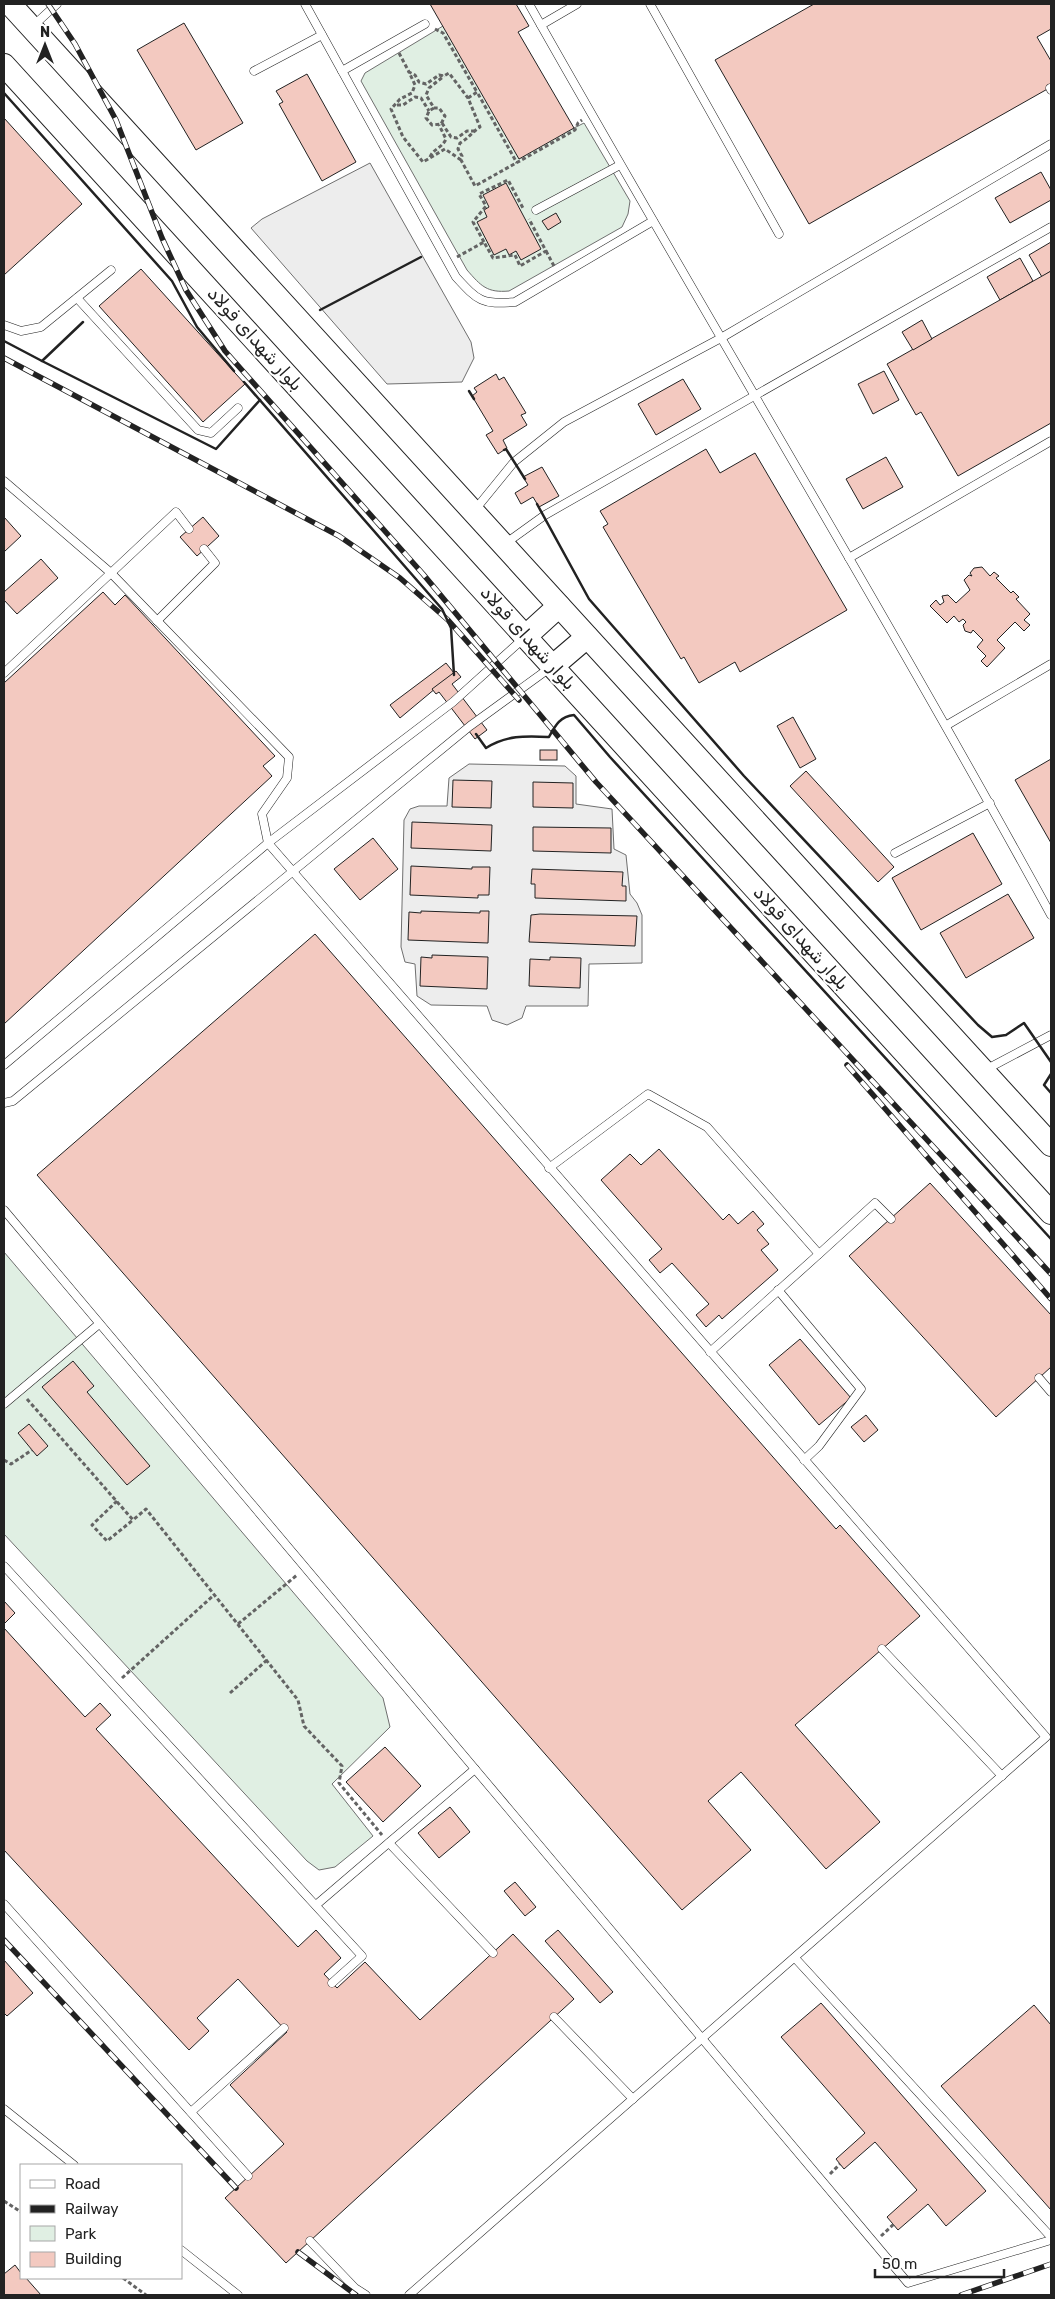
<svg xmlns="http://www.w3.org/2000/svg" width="1055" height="2299" font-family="Rubik,Vazirmatn,sans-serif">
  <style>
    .green { fill: #e0efe3; stroke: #6f6f6f }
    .parking { fill: #ededed; stroke: #6f6f6f }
    .building { fill: #f3c9c0; stroke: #222 }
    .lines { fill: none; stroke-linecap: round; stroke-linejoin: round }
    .lane-casing { stroke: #222; stroke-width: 9 }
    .secondary-casing { stroke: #222; stroke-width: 24 }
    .path { stroke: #646464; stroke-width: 3; stroke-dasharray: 4 2.5; stroke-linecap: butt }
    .lane { stroke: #fff; stroke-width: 8 }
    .secondary { stroke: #fff; stroke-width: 22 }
    .rail-casing { stroke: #222; stroke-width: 5.5 }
    .rail { stroke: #fff; stroke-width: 4; stroke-dasharray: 11; stroke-linecap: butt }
    .wall { stroke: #222; stroke-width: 2.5 }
    .labels { text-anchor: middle; stroke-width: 4; stroke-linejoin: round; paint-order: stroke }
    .street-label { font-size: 18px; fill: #222; stroke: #fff }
  </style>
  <rect width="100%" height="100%" fill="#fff"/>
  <g class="green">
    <path d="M 443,26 L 574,128 L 584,123 L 630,201 L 628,214 L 622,227 L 509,291 C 487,293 481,286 467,270 L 361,81 L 365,73 Z"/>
    <polygon points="4,1252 383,1698 390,1727 332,1784 373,1836 335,1867 319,1870 307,1861 4,1534"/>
  </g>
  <g class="parking">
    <polygon points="370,163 471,342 474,358 462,382 387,384 251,228 262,219"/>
    <polygon points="469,764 565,766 576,776 576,804 612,809 614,849 626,855 630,894 637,903 642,915 642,963 589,964 588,1006 526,1006 522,1018 507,1025 492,1020 487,1006 431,1005 417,996 415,964 405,962 401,947 404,820 410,809 419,806 447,806 449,778"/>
  </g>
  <g class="building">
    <polygon points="430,4 516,4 529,26 518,32 574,128 519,159"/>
    <polygon points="814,4 1051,4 1051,29 1037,37 1051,61 1051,87 809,224 715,60"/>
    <polygon points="184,23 243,123 196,150 137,50"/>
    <polygon points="307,74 356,162 322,181 279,104 283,102 276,91"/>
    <polygon points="4,118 82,204 4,275"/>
    <polygon points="1041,172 1051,190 1051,200 1010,223 995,198"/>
    <polygon points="506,183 541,249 521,260 516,251 509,255 506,249 494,255 477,222 487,217 484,210 489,207 483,195"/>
    <polygon points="556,213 561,222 548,230 542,221"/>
    <polygon points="1051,242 1051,271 1042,277 1029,255"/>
    <polygon points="1020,258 1033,281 1000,300 987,277"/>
    <polygon points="141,269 245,384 203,422 99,306"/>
    <polygon points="1051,271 1051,423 958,476 921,412 916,415 887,364"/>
    <polygon points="922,320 932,339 913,350 902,332"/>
    <polygon points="884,371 899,400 873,414 858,384"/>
    <polygon points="496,374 499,380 504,377 526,413 521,415 527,425 503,440 507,448 498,454 486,435 493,431 472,396 477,392 474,388"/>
    <polygon points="683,379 701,409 656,435 638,404"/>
    <polygon points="706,449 720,473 755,453 847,610 740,672 735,662 699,683 684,657 681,659 603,527 608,524 600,511"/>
    <polygon points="886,457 903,487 863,509 846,479"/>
    <polygon points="542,467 559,496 539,507 533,497 521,504 515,493 528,485 523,477"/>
    <polygon points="4,517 21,536 4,552"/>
    <polygon points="203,517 219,536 197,556 180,537"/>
    <polygon points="41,559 58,578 17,614 4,600 4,592"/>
    <polygon points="982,567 990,576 994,572 999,576 996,578 1011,593 1013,591 1019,597 1016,599 1030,614 1024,620 1030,625 1024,631 1015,622 997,640 1005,648 987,667 981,661 986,656 977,647 983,640 973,630 971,633 965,631 963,625 966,622 963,619 959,622 954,616 947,623 930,606 936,600 940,605 944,602 942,596 948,595 956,603 970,590 964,580 969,575 972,576 970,573 974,568"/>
    <polygon points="103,592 115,605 125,595 275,756 263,766 272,776 4,1024 4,683"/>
    <polygon points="446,663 454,673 400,718 390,705"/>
    <polygon points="456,671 461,677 452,684 487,730 475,739 439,692 436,694 432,689"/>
    <polygon points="793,717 816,759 800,768 777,726"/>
    <rect x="540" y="750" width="17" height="10"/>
    <polygon points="1051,759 1051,843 1015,780"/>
    <polygon points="806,771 894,867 878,882 790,786"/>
    <polygon points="453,780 492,781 491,808 452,807"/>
    <polygon points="533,782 573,783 573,808 533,807"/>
    <polygon points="412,822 492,825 491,851 411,848"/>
    <polygon points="533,827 611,828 611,853 533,851"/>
    <polygon points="973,833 1002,884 921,930 892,878"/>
    <polygon points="373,838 398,869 360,900 334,869"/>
    <polygon points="411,866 472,869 472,867 490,867 489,895 478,895 478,898 410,895"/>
    <polygon points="532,869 623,872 622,886 626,886 626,901 535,898 535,884 531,884"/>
    <polygon points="1008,894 1034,938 966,978 940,933"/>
    <polygon points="421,911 480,913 480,911 489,911 488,943 408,940 409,912 421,913"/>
    <polygon points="540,914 637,916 635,946 529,942 531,915"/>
    <polygon points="315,934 836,1529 840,1525 920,1616 795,1725 880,1822 826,1869 741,1772 708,1801 751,1850 682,1910 37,1175"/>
    <polygon points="432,955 488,957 487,989 420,986 421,957 432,958"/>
    <polygon points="550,957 581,958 580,988 529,986 530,959 550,960"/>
    <polygon points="659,1149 723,1220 729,1214 738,1224 753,1211 764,1224 757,1230 769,1244 761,1250 778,1270 722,1319 719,1315 706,1327 696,1315 709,1304 672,1263 660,1273 649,1260 662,1249 601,1180 630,1154 641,1165"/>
    <polygon points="930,1183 1051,1315 1051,1367 996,1417 849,1256"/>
    <polygon points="800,1339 851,1398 819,1425 769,1365"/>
    <polygon points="73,1361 94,1386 87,1392 150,1466 127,1485 42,1387"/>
    <polygon points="866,1415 878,1430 864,1442 851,1427"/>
    <polygon points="29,1424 48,1446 37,1456 18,1433"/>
    <polygon points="4,1601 15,1613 4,1624"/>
    <polygon points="4,1628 85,1717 100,1703 111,1715 96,1729 298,1947 316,1930 341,1958 324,1974 337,1988 365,1962 420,2020 513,1934 574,1999 286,2263 225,2198 284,2144 230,2085 287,2032 238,1979 197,2018 209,2031 189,2050 4,1850"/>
    <polygon points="385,1747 421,1786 383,1822 346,1782"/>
    <polygon points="450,1807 470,1832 439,1858 418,1833"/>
    <polygon points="515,1882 536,1907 525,1916 504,1891"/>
    <polygon points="558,1930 613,1992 600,2003 545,1941"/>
    <polygon points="4,1960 33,1993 7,2016 4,2013"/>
    <polygon points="821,2003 986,2191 946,2226 928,2204 898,2230 887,2217 917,2190 875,2142 844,2169 836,2159 865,2133 781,2037"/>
    <polygon points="1034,2005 1051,2025 1051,2210 941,2086"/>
    <polygon points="15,2265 21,2273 21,2278 26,2278 41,2295 4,2295 4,2274"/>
  </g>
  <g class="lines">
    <defs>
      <g id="lane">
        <path d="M 305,4 L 456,277 C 478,301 482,305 515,302 L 653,221"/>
        <path d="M 529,4 C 701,309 883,608 1051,915"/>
        <polyline points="650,4 779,234"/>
        <polyline points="541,25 577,4"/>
        <polyline points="33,26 57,4"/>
        <polyline points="254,71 322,35"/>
        <polyline points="342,71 425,24"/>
        <polyline points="1050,88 1051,90"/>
        <polyline points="536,210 620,165"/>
        <polyline points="77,298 198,430 211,433 238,408"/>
        <polyline points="4,325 21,331 41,327 111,270"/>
        <polyline points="4,481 111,573 176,512 189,529"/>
        <polyline points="474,511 514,462 564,422 721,338 1051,144"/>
        <polyline points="506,543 545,515 1051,227"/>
        <polyline points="849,558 1051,441"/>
        <polyline points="157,621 215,563 204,549"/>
        <polyline points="4,673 111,573 289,757 287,778 262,814 268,843 1046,1737 409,2295"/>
        <polyline points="947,725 1051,664"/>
        <polyline points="895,853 990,803"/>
        <polyline points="4,1065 268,843 453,702 524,638"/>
        <polyline points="985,1070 1051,1035"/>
        <polyline points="4,1103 13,1101 470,726 551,667"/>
        <polyline points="549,1168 648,1094 707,1127 819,1254 710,1352"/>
        <polyline points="4,1210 908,2283 1051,2240"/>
        <polyline points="819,1254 875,1203 891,1219"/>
        <polyline points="778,1290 861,1389 819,1446 804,1460"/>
        <polyline points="1039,1378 1051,1392"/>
        <polyline points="4,1404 99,1324"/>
        <polyline points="4,1566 362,1956 332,1983"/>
        <polyline points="882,1649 1002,1776"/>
        <polyline points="389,1843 493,1953"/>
        <polyline points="4,1904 248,2176"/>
        <polyline points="316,1905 475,1769"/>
        <polyline points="795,1958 1051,2237"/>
        <polyline points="554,2017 633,2099"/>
        <polyline points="4,2109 74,2165"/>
        <polyline points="191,2112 284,2028"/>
        <polyline points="310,2241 355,2288 366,2295"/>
        <polyline points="181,2250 238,2295"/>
      </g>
      <g id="secondary">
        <polyline points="10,4 1051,1145"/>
        <polyline points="4,65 1051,1213"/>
        <polyline points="526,636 559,606"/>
        <polyline points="553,666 587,637"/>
      </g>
    </defs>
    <use href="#lane" class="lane-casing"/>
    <use href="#secondary" class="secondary-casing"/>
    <g class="path">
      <polyline points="435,29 443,33 477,92"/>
      <polyline points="399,53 409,72"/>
      <polyline points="468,98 477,92 517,163"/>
      <polyline points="397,105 403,105 415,97 421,98 429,111"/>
      <polyline points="434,108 429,111 426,118 432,125 441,124 445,116 439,108 434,108 426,95 429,88 444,76"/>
      <polyline points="442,123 451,137 457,138 467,131 474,131"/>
      <path d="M 430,157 C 433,149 442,148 446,139 L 439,125"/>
      <path d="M 461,160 L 445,149 L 423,162 L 403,137 L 391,109 L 400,99 L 412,93 L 415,85 L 409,72 L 415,75 L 419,82 L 426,84 L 439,75 L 444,76 L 449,73 L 468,98 L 480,127 C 472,132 469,138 460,143 L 458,149 L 462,156 L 461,160 L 475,186 L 575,130 L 578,123 L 582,120"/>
      <polyline points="484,242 473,222 486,206 479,194 508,180 524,210"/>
      <polyline points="546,251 554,266"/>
      <polyline points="457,257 484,242 493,258 515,255 520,266 546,251 529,219"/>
      <polyline points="27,1399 133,1520 146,1509 298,1700 304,1726 342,1766 339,1783 382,1835"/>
      <polyline points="4,1460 11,1464 32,1450"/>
      <polyline points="117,1501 92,1525 107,1541 133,1520"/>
      <polyline points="238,1624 297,1575"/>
      <polyline points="122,1678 214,1595"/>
      <polyline points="230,1693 267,1660"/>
      <polyline points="830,2174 840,2164"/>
      <polyline points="4,2201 21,2212"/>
      <polyline points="881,2236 894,2224"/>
      <polyline points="123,2278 146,2295"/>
    </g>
    <use href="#lane" class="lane"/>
    <use href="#secondary" class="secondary"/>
    <defs>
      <g id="rail">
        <polyline points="48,4 75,44 116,120 162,238 186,290 225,351 423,574 596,782 1051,1274"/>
        <polyline points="4,358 339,536 400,578 448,620 519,700"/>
        <polyline points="847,1065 1051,1299"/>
        <polyline points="4,1940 236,2188"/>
        <polyline points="298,2252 356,2295"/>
        <polyline points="961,2295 1051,2264"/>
      </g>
    </defs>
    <use href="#rail" class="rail-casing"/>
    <use href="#rail" class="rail"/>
    <g class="wall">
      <polyline points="4,93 172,281 197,327 234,371"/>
      <polyline points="320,310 421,257"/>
      <polyline points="83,322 42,361 216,449 260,400"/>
      <polyline points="4,341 42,361"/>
      <polyline points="244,382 442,609 451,628 454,675"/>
      <polyline points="469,391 474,399"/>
      <polyline points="504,450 506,449 525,479"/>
      <polyline points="537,504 589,599 744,776 978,1025 992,1037 1006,1035 1024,1023 1051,1062"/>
      <path d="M 476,734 L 486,748 C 507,735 525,736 549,737 C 555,726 560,716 574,715 L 610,757 L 1051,1239"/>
      <polyline points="1051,1074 1044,1085 1051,1093"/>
    </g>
  </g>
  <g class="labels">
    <g class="street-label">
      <text transform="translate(255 339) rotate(48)" y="6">بلوار شهدای فولاد</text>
      <text transform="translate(528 638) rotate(48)" y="6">بلوار شهدای فولاد</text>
      <text transform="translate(801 938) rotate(48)" y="6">بلوار شهدای فولاد</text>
    </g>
  </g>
  <rect width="1055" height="2299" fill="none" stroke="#222222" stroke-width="10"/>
  <rect x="20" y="2164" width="162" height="115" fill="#ffffff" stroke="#a7a7a7"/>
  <rect x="30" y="2180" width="25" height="8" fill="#ffffff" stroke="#a7a7a7"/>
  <text x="65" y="2189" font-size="15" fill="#222222">Road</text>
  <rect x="30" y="2205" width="25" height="8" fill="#222222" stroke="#a7a7a7"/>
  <text x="65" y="2214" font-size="15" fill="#222222">Railway</text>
  <rect x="30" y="2226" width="25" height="15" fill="#e0efe3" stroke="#a7a7a7"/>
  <text x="65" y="2239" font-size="15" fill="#222222">Park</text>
  <rect x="30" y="2252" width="25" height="15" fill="#f3c9c0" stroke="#a7a7a7"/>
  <text x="65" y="2264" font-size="15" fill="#222222">Building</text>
  <g transform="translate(45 45)" stroke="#ffffff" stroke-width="4" paint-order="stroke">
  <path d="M0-4L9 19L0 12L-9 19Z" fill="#222222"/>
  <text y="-8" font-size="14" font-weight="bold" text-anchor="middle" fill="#222222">N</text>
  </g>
  <path d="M875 2269v8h129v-8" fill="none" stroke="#222222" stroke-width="2.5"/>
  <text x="882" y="2269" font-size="15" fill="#222222" stroke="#ffffff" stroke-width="4" paint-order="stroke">50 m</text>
</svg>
